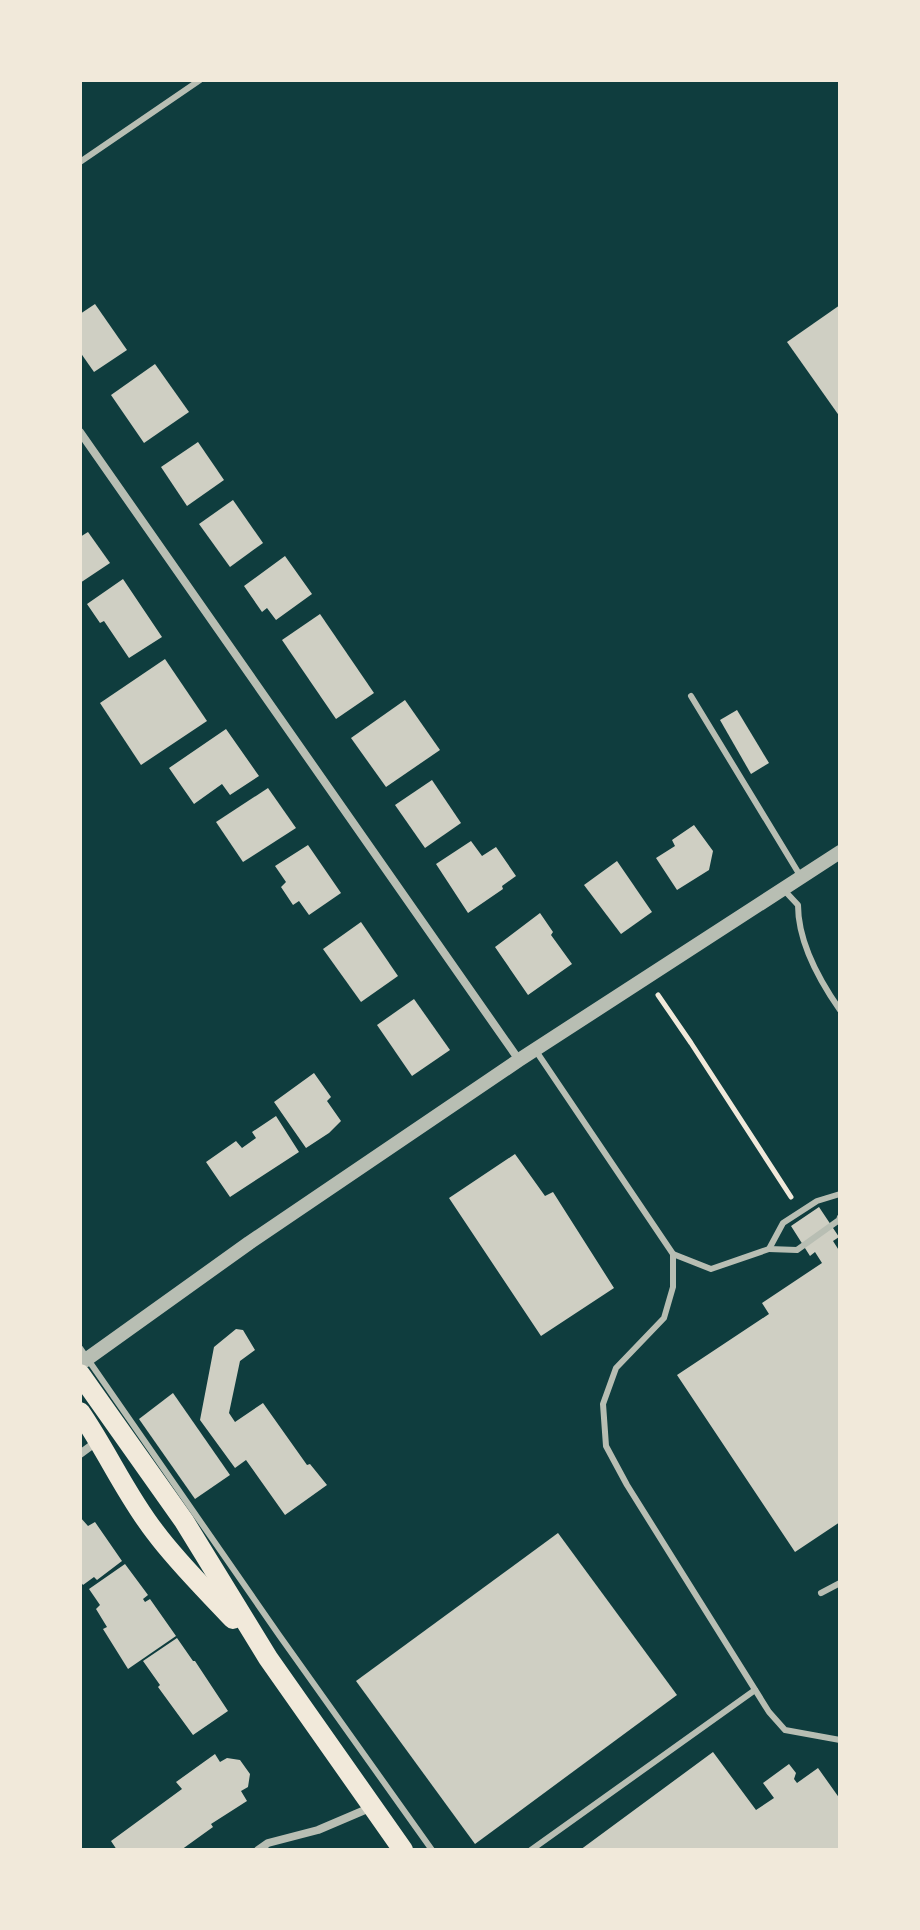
<svg xmlns="http://www.w3.org/2000/svg" width="920" height="1930" font-family="'IBM Plex Serif',serif">
  <style>
    .building { fill: #cfcfc3 }
    .lines { fill: none; stroke-linecap: round; stroke-linejoin: round }
    .path { stroke: #f1e9da; stroke-width: 5 }
    .service { stroke: #b8beb3; stroke-width: 6 }
    .minor { stroke: #b8beb3; stroke-width: 8 }
    .tertiary { stroke: #b8beb3; stroke-width: 14 }
    .primary { stroke: #f1e9da; stroke-width: 20 }
  </style>
  <rect width="100%" height="100%" fill="#0f3d3e"/>
  <g class="building">
    <polygon points="95,304 127,350 94,372 80,352 80,314"/>
    <polygon points="840,305 840,417 787,342"/>
    <polygon points="155,364 189,412 144,443 111,395"/>
    <polygon points="198,442 224,480 187,506 161,467"/>
    <polygon points="233,500 263,543 230,567 199,524"/>
    <polygon points="88,532 110,563 80,583 80,537"/>
    <polygon points="285,556 312,594 276,620 267,608 262,612 244,586"/>
    <polygon points="123,579 162,637 129,658 104,621 100,623 87,604"/>
    <polygon points="320,614 374,693 336,719 282,640"/>
    <polygon points="165,659 207,721 141,765 100,703"/>
    <polygon points="405,700 440,750 386,787 351,738"/>
    <polygon points="737,710 769,763 751,774 720,720"/>
    <polygon points="226,729 259,776 230,795 222,784 194,804 169,768"/>
    <polygon points="432,780 461,823 425,848 395,805"/>
    <polygon points="268,788 296,828 243,862 216,822"/>
    <polygon points="694,825 713,851 709,870 677,890 656,858 675,846 672,840"/>
    <polygon points="471,841 482,856 496,847 516,876 502,886 503,889 468,913 436,864"/>
    <polygon points="308,845 341,893 309,915 299,901 293,905 281,887 286,882 275,866"/>
    <polygon points="617,861 652,912 621,934 584,885"/>
    <polygon points="540,913 553,932 551,935 572,964 528,995 495,947"/>
    <polygon points="361,922 398,976 361,1002 323,949"/>
    <polygon points="414,999 450,1050 412,1076 377,1025"/>
    <polygon points="314,1073 331,1097 327,1101 341,1121 329,1133 306,1148 274,1102"/>
    <polygon points="276,1116 299,1152 230,1197 206,1162 236,1141 242,1148 256,1138 252,1132"/>
    <polygon points="515,1154 545,1196 553,1192 614,1288 541,1336 449,1198"/>
    <polygon points="819,1207 839,1237 833,1241 840,1252 840,1522 795,1552 677,1375 769,1314 762,1303 822,1263 815,1252 810,1256 791,1226"/>
    <polygon points="236,1329 243,1330 255,1350 240,1361 229,1413 235,1422 263,1403 307,1465 310,1464 327,1485 285,1515 246,1460 235,1468 200,1420 214,1347"/>
    <polygon points="173,1393 230,1475 195,1499 139,1419"/>
    <polygon points="80,1517 88,1526 95,1522 122,1561 97,1580 94,1577 83,1585 80,1581"/>
    <polygon points="558,1533 677,1695 475,1844 356,1681"/>
    <polygon points="125,1564 148,1595 143,1599 145,1602 150,1599 176,1636 128,1669 103,1629 107,1627 96,1609 100,1605 89,1589"/>
    <polygon points="177,1638 193,1661 195,1661 228,1711 193,1735 158,1687 160,1685 143,1661"/>
    <polygon points="713,1752 756,1810 774,1798 763,1783 789,1764 796,1773 794,1779 797,1783 818,1768 840,1799 840,1850 580,1850"/>
    <polygon points="215,1754 220,1762 227,1758 240,1760 250,1774 248,1787 241,1791 247,1801 211,1824 213,1827 181,1850 117,1850 111,1841 182,1789 176,1782"/>
  </g>
  <g class="lines">
    <polyline class="path" points="658,995 691,1043 791,1197"/>
    <g class="service">
      <polyline points="80,162 200,80"/>
      <polyline points="691,696 801,877"/>
      <path d="M 784,890 L 798,905 C 798,943 819,980 840,1010"/>
      <polyline points="536,1051 673,1254 711,1269 769,1249 783,1223 817,1201 840,1194"/>
      <polyline points="769,1249 797,1250 839,1220 840,1217"/>
      <polyline points="673,1254 673,1287 664,1318 616,1368 603,1404 606,1446 627,1485 769,1712 785,1730 840,1740"/>
      <polyline points="80,1348 279,1635 432,1850"/>
      <polyline points="821,1593 840,1583"/>
      <polyline points="531,1850 755,1690"/>
    </g>
    <g class="minor">
      <polyline points="80,432 519,1060"/>
      <polyline points="80,1454 99,1440"/>
      <polyline points="258,1850 268,1843 318,1830 372,1807"/>
    </g>
    <polyline class="tertiary" points="80,1364 249,1243 519,1060 840,852"/>
    <g class="primary">
      <polyline points="80,1374 184,1521 268,1658 403,1850"/>
      <path d="M 80,1412 C 107,1451 126,1495 155,1532 C 178,1563 207,1591 233,1619"/>
    </g>
  </g>
  <rect width="920" height="1930" fill="none" stroke="#f1e9da" stroke-width="164"/>
</svg>
